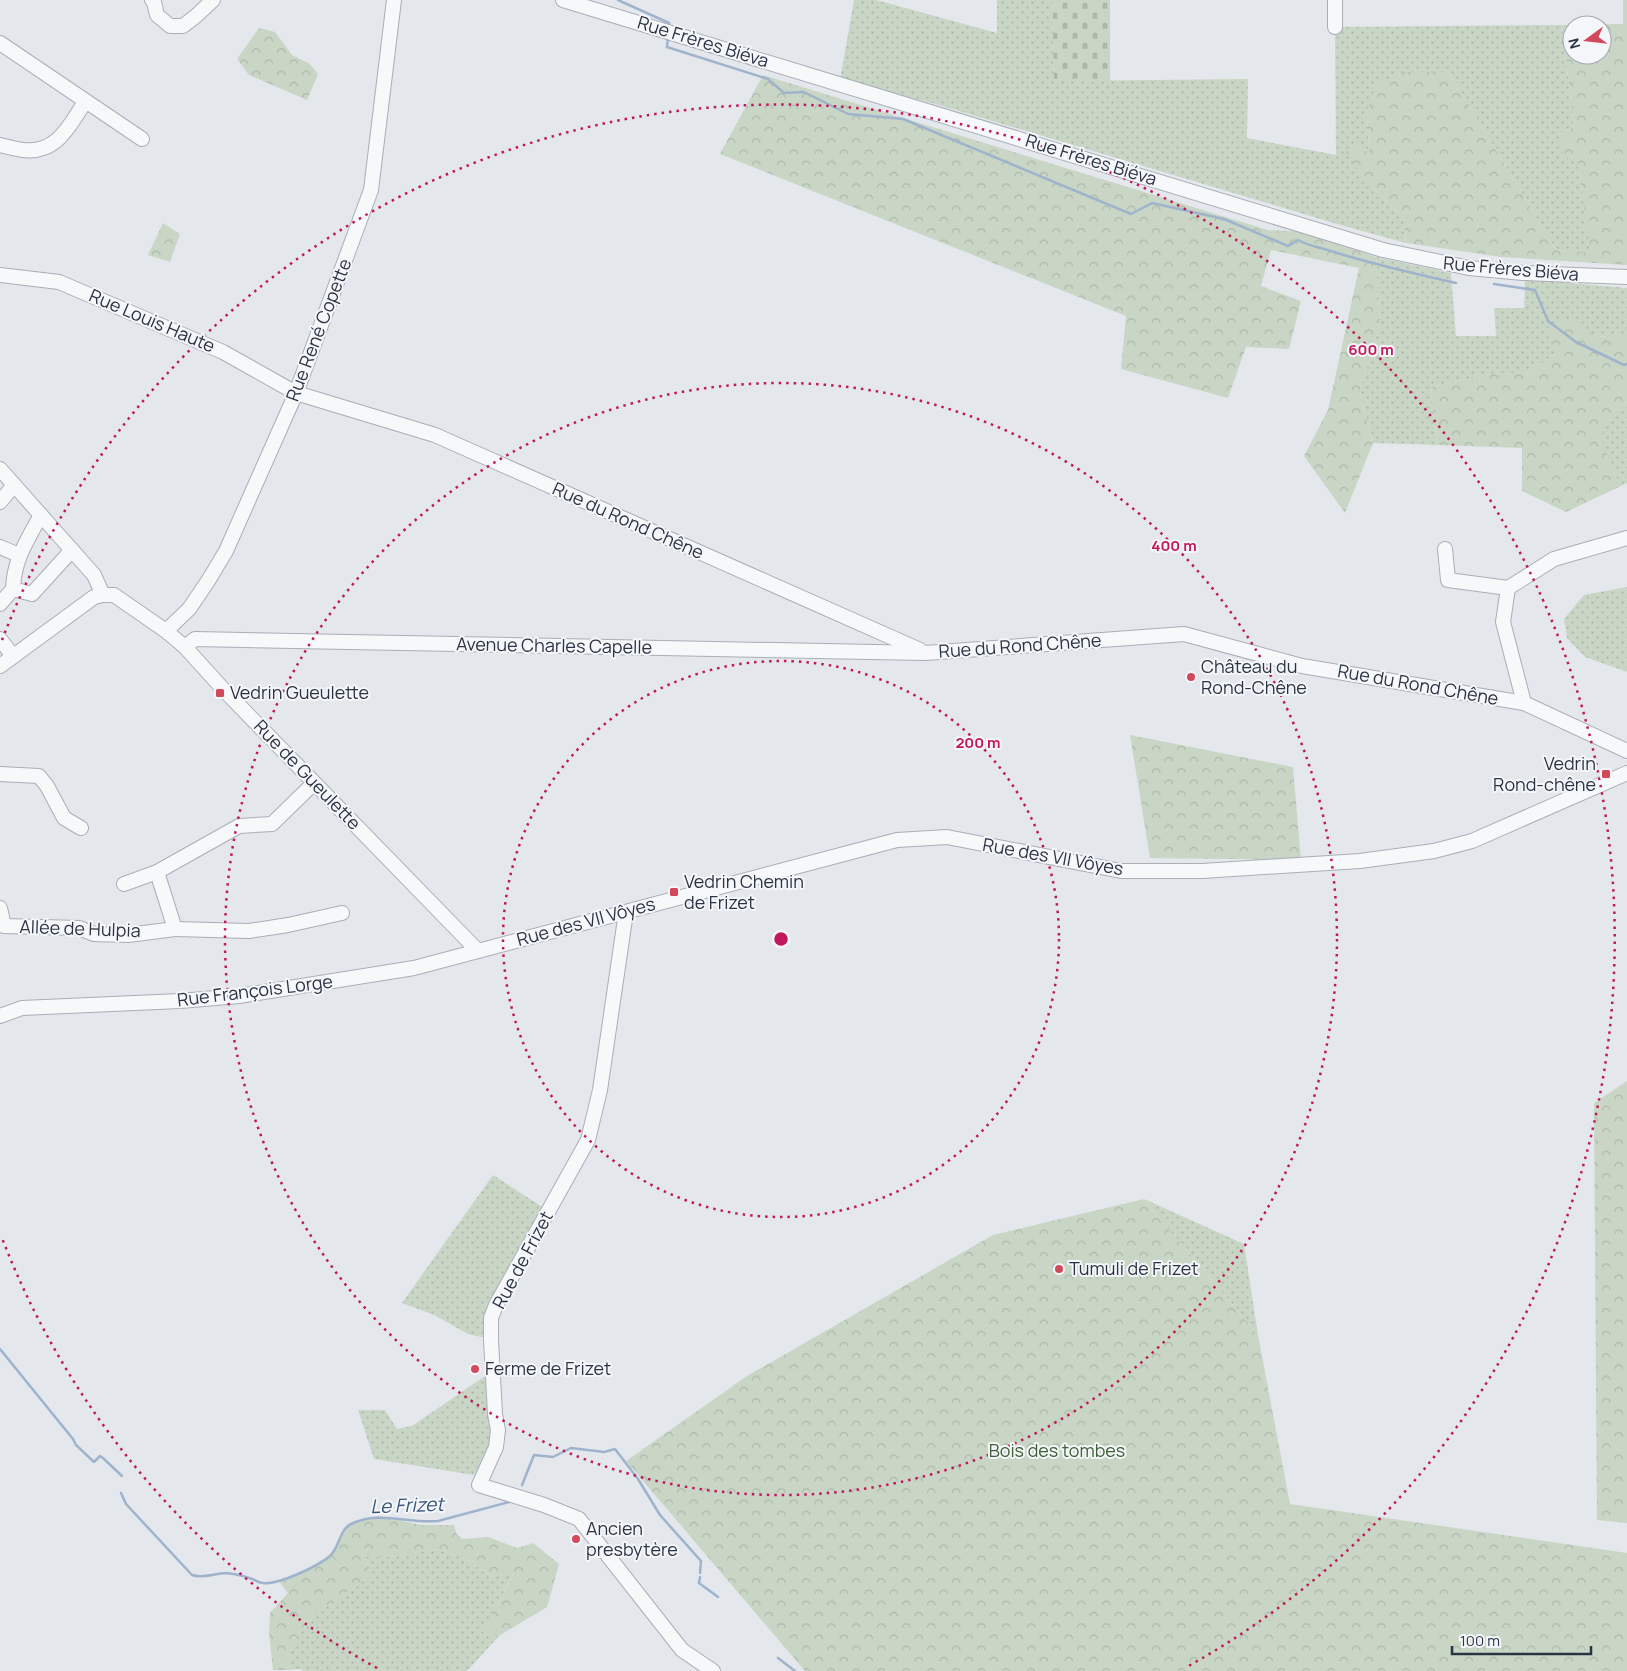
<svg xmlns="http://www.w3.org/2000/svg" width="1627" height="1671" font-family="Manrope,sans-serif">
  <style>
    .grass { fill: url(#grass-dots) }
    .forest { fill: url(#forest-crowns); fill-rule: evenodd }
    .cemetery { fill: url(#cemetery-stones) }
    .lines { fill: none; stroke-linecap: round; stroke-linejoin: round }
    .stream { stroke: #9fb4cc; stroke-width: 2.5 }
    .minor-casing { stroke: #a9aeb7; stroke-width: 16 }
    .minor { stroke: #f7f8fa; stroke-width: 14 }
    .ring { fill: none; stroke: #c2185b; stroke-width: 2.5; stroke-dasharray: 2.5 5 }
    .poi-dot { fill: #d1495b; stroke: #f4f6f9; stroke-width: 2 }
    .labels { text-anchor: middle; stroke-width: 4; stroke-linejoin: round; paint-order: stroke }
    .street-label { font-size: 18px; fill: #2b3445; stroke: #f4f6f9 }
    .poi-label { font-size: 18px; fill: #2b3445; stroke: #f4f6f9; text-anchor: start }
    .park-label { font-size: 18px; fill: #3f6138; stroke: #f4f6f9 }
    .water-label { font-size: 19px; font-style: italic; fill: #34527a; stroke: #f4f6f9 }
    .centre { fill: #c2185b; stroke: #f4f6f9; stroke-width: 2.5 }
    .ring-label { font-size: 15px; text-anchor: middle; font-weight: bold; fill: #c2185b; stroke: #f4f6f9; stroke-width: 4; stroke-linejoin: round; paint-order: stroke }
  </style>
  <defs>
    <pattern id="grass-dots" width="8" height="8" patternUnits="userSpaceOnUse" patternTransform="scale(1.25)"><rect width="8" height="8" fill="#c9d6c5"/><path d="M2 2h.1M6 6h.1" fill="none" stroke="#adb8ab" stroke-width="1.8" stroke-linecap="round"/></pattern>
    <pattern id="forest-crowns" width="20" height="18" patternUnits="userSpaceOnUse" patternTransform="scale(1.25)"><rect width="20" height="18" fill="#c9d6c5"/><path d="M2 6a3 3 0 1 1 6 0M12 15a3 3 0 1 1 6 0" fill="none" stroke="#adb8ab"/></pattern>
    <pattern id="cemetery-stones" width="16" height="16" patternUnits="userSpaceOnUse" patternTransform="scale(1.25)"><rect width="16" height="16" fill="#c9d6c5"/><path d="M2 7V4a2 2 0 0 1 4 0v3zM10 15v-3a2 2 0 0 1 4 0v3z" fill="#adb8ab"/></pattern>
  </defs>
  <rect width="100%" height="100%" fill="#e4e7ec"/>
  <g class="grass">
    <polygon points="854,0 876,0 997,33 997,0 1052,0 1054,81 1248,79 1247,138 1336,155 1335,27 1562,25 1574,127 1559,134 1578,163 1591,252 1556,250 1449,72 1367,110 1369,155 1373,188 1404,218 1406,243 1337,224 932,103 840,80"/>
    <polygon points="1376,257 1451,273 1456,336 1496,336 1494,308 1524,308 1525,279 1627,288 1627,333 1612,337 1593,336 1556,353 1530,372 1490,374 1431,387 1437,445 1373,443 1360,392 1380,323"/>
    <polygon points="1627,401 1627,483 1623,485 1615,476 1600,437 1611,415"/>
    <polygon points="1627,587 1627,672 1585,657 1567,638 1564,619 1584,595"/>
    <polygon points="493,1175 544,1208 486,1338 468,1334 434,1315 402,1303"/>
    <polygon points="1144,1199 1244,1244 1258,1335"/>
    <polygon points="488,1374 493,1440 474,1475 374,1459 358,1410 385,1410 397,1429 412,1426"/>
    <polygon points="438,1549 466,1559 493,1577 514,1573 483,1632 499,1636 467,1671 304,1671 299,1669 288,1670 293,1640 315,1614 372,1575 366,1557 400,1556 421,1551"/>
  </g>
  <g class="forest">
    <path d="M 1623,0 L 1627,0 L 1627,265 L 1501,257 L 1406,243 L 1404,218 L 1373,188 L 1345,152 L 1355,144 L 1369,154 L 1367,110 L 1377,84 L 1404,72 L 1449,72 L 1556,250 L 1590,252 L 1578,163 L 1563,156 L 1559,134 L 1574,127 L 1562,25 L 1623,24 ZM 1572,25 L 1602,25 L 1602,55 L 1572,55 Z"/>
    <polygon points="259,28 275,32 292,55 310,64 318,74 307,100 249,75 237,59"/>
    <polygon points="763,75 1268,230 1305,232 1376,257 1380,323 1360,392 1373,443 1345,513 1304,456 1328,410 1359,268 1271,250 1261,286 1301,301 1289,349 1246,347 1228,398 1121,369 1126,316 720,154"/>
    <polygon points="163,223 180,234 170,262 148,255"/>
    <path d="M 1569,319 C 1593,336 1597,341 1627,333 L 1627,401 L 1611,415 L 1601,437 L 1615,476 L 1623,485 L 1566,512 L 1522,491 L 1522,448 L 1437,445 L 1431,387 L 1490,374 L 1530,372 L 1556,353 L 1547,329 Z"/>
    <polygon points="1130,735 1293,767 1301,860 1150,858"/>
    <polygon points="1627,1081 1627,1523 1597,1520 1594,1103"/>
    <polygon points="1144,1199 1258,1335 1290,1504 1627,1553 1627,1671 805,1671 626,1461 747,1376 993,1235"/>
    <polygon points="379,1516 421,1525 454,1525 456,1533 462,1539 488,1537 517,1548 533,1543 559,1564 547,1607 499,1636 482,1632 514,1574 493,1577 466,1559 438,1549 421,1551 400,1556 366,1557 372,1575 315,1614 293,1640 288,1670 273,1670 269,1632 270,1613 288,1593 279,1581 297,1575 330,1555 349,1525"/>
  </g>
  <polygon class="cemetery" points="1052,0 1110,0 1110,82 1054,81"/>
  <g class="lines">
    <g class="stream">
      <polyline points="618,0 669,23 669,28"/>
      <path d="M 668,36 L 667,47 L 768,79 L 784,93 L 804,92 L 848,114 L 903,119 L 1131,214 L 1152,203 L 1224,219 L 1288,246 L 1298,240 C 1310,247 1324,248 1337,253 C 1377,265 1416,274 1456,283"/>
      <polyline points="1494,284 1535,290 1548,321 1576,342 1624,365 1627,364"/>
      <polyline points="0,1349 73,1439 76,1445 94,1462 100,1456 103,1458 122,1476"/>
      <polyline points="522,1485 534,1455 553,1457 571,1448 604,1452 615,1449 638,1479 660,1515 701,1561 700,1573"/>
      <path d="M 121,1493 L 126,1504 L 192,1575 C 203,1579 215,1573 226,1573 C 233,1574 242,1575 249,1578 C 254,1579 258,1583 263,1583 C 279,1585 318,1566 330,1556 C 339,1548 340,1529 351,1524 C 380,1510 407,1524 438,1521 L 513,1501"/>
      <polyline points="700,1577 699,1583 718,1597"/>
      <polyline points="778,1658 795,1671"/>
    </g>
    <defs>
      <g id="minor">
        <polyline points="152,0 154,2 157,15 170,26 183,26 196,16 213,0"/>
        <polyline points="563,0 1383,250 1469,268 1523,273 1627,277"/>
        <polyline points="1335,0 1335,27"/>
        <polyline points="0,43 142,139"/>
        <path d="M 0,145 C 8,147 16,149 23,150 C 57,154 69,126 85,102"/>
        <polyline points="0,275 59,282 223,352 296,393 435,435 920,650"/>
        <polyline points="0,469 94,575 103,595"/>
        <polyline points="0,502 14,485"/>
        <polyline points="0,547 19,555"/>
        <polyline points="1445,549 1448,580 1508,588"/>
        <polyline points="13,589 32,594 72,550"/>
        <path d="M 0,604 L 13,589 C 14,559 27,541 41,515"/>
        <polyline points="166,631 189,609 208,581 226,551 296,393 371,190 394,0"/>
        <polyline points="0,639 13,656"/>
        <polyline points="185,647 195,639 925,653 1184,634 1302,666 1524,703 1627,751"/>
        <polyline points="0,666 94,597 103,595 114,595 166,631 185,647 223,689 478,951"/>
        <polyline points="1524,703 1503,622 1508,588 1554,559 1627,538"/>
        <polyline points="0,774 39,776 47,786 64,818 81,828"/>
        <polyline points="124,884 157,872"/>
        <polyline points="0,908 4,926 79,928 94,934 128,935 175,929 157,872 239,826 272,824 314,783"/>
        <polyline points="626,912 600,1090 588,1140 496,1305 491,1318 491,1340 495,1414 498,1430 496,1447 479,1485 544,1505 579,1519 682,1650 713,1671"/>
        <polyline points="175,929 249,931 288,925 342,913"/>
        <polyline points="0,1016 22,1008 180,1001 239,996 414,968 897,840 947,837 1121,871 1202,871 1360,861 1434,851 1472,841 1627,773"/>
      </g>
    </defs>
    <use href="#minor" class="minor-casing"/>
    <use href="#minor" class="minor"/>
  </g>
  <g class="ring">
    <circle cx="781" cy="939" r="278"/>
    <circle cx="781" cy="939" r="556"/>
    <path d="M377 1668A834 834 0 0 1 2 1238M2 640A834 834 0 1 1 1185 1668"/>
  </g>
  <g class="poi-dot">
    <circle cx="1191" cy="677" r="5"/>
    <rect x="215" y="688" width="10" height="10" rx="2.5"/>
    <rect x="1601" y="769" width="10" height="10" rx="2.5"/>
    <rect x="669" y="887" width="10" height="10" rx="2.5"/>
    <circle cx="1059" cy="1269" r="5"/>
    <circle cx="475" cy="1369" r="5"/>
    <circle cx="576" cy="1539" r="5"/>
  </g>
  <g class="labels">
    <g class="street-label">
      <text transform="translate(703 42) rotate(17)" y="6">Rue Frères Biéva</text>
      <text transform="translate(1091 160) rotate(17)" y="6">Rue Frères Biéva</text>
      <text transform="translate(1511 269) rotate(5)" y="6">Rue Frères Biéva</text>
      <text transform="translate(152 321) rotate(23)" y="6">Rue Louis Haute</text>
      <text transform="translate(319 330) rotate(-69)" y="6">Rue René Copette</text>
      <text transform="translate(628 521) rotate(24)" y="6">Rue du Rond Chêne</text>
      <text transform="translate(554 646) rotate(1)" y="6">Avenue Charles Capelle</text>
      <text transform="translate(1020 646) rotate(-4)" y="6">Rue du Rond Chêne</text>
      <text transform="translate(1418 685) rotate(10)" y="6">Rue du Rond Chêne</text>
      <text transform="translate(307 775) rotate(46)" y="6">Rue de Gueulette</text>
      <text transform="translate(1053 857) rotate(10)" y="6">Rue des VII Vôyes</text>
      <text transform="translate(586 922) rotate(-15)" y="6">Rue des VII Vôyes</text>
      <text transform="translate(80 929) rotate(2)" y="6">Allée de Hulpia</text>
      <text transform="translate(255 991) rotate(-7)" y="6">Rue François Lorge</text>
      <text transform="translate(523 1260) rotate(-62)" y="6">Rue de Frizet</text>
    </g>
    <g class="poi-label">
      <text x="1201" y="673">Château du<tspan x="1201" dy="21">Rond-Chêne</tspan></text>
      <text x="230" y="699">Vedrin Gueulette</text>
      <text x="1596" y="770" text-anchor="end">Vedrin<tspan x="1596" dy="21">Rond-chêne</tspan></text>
      <text x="684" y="888">Vedrin Chemin<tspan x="684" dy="21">de Frizet</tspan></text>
      <text x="1069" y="1275">Tumuli de Frizet</text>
      <text x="485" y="1375">Ferme de Frizet</text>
      <text x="586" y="1535">Ancien<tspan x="586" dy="21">presbytère</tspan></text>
    </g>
    <g class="park-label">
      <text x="1057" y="1457">Bois des tombes</text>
    </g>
    <g class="water-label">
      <text transform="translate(407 1505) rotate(-2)" y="7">Le Frizet</text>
    </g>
  </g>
  <circle cx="781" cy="939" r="8" class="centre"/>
  <g class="ring-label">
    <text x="1371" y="355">600 m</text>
    <text x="1174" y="551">400 m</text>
    <text x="978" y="748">200 m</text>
  </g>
  <g transform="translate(1587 40) rotate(255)"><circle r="24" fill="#f4f6f9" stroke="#a4a8b1"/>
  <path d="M0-4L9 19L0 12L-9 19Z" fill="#d1495b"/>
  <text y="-8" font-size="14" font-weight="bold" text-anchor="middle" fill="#2b3445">N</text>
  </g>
  <path d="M1452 1646v8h139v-8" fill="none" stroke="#2b3445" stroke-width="2.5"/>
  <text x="1460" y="1646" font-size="15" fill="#2b3445" stroke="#f4f6f9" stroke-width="4" paint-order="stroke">100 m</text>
</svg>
